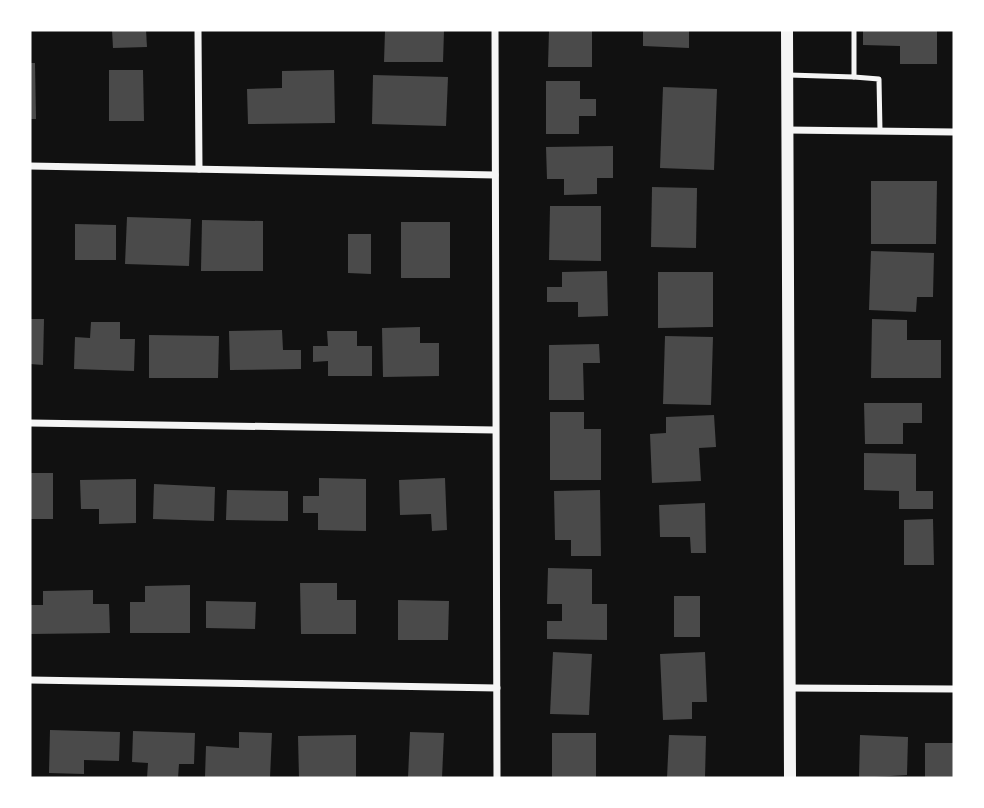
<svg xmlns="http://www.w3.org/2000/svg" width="984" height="808" font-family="'Roboto Condensed',sans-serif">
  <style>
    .building { fill: #4a4a4a }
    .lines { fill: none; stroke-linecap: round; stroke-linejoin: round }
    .service { stroke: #f5f5f5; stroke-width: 5 }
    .minor { stroke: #f5f5f5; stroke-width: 7 }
    .tertiary { stroke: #f5f5f5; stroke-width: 12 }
  </style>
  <rect width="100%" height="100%" fill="#111"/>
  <g class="building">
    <polygon points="112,30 146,30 147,47 113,48"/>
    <polygon points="385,30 444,30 443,62 384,62"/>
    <polygon points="549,30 592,30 592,67 548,67"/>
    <polygon points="643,30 689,30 689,48 643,46"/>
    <polygon points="863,30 937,30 937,64 900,64 900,46 863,45"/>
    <polygon points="30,63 35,63 36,119 30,119"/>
    <polygon points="109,70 143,70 144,121 109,121"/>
    <polygon points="334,70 335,123 248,124 247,89 282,88 282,71"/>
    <polygon points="373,75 448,77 446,126 372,124"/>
    <polygon points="546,81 580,81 580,99 596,99 596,116 579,116 579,134 546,134"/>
    <polygon points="663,87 717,89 714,170 660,168"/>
    <polygon points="613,146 613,178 597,178 597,194 564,195 564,179 547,179 546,147"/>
    <polygon points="871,181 937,181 936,244 871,244"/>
    <polygon points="652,187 697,188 696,248 651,247"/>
    <polygon points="550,206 601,206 601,261 549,260"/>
    <polygon points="127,217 191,219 189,266 125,264"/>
    <polygon points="202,220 263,221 263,271 201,271"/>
    <rect x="401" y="222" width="49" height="56"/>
    <polygon points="75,224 116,225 116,260 75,260"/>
    <polygon points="348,234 371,234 371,274 348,273"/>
    <polygon points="871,251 934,253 933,297 917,297 916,312 869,310"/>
    <polygon points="607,271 608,316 578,317 578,302 547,302 547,287 562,287 562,272"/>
    <polygon points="658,272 713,272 713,327 658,328"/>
    <polygon points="30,319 44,319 43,365 30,364"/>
    <polygon points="872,319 907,320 907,340 941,340 941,378 871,378"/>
    <polygon points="91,322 120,322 120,339 135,339 134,371 74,369 75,337 90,338"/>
    <polygon points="420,327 420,343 439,343 439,376 383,377 382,328"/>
    <polygon points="282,330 283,350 301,350 301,369 230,370 229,331"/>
    <polygon points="327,331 357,331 357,346 372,346 372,376 328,376 328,361 313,362 313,346 328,346"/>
    <polygon points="149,335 219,336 218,378 149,378"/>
    <polygon points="665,336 713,337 711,405 663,404"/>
    <polygon points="599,344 600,363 583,363 584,400 549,400 549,345"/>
    <polygon points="864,403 922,403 922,423 903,423 903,444 865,444"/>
    <polygon points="550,412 584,412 584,429 601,429 601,480 550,480"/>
    <polygon points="714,415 716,447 699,448 701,481 652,483 650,434 666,433 666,417"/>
    <polygon points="864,453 916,454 916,491 933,491 933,509 899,509 899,491 864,490"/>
    <rect x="30" y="473" width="23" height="46"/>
    <polygon points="319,478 366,479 366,531 318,530 318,513 303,513 303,496 319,496"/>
    <polygon points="445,478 447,530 432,531 431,514 400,515 399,480"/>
    <polygon points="136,479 136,523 99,524 99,509 81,509 80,480"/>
    <polygon points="154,484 215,487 214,521 153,519"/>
    <polygon points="227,490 288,491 288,521 226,520"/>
    <polygon points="600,490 601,556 571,556 571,540 555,540 554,491"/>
    <polygon points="705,503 706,553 691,553 690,537 660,537 659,505"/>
    <polygon points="933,519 934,565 904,565 904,520"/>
    <polygon points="548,568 592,569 592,604 607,604 607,640 547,639 547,621 562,621 562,604 547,604"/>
    <polygon points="300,583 337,583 337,600 356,600 356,634 301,634"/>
    <polygon points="190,585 190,633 130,633 130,602 145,602 145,586"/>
    <polygon points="93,590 93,604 109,604 110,633 30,634 30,605 43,605 43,591"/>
    <rect x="674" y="596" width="26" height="41"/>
    <polygon points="398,600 449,601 448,640 398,640"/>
    <polygon points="206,601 256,602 255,629 206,628"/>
    <polygon points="553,652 592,654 589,715 550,714"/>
    <polygon points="705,652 707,702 692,702 692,719 663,720 660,654"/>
    <polygon points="50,730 120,732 119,761 84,760 84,774 49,773"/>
    <polygon points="133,731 195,733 194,764 179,764 178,778 147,778 148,763 132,762"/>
    <polygon points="239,732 272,733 270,778 205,777 206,746 239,748"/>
    <polygon points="410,732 444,733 442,778 408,778"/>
    <rect x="552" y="733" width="44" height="45"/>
    <polygon points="356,735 356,778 299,778 298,736"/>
    <polygon points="669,735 706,736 705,778 667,778"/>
    <polygon points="860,735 908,737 907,775 859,778"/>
    <rect x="925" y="743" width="29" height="35"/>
  </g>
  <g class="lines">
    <g class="service">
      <polyline points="789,75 854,77 854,30"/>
      <polyline points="854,77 879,79 880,131"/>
    </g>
    <g class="minor">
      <polyline points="198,30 199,169"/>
      <polyline points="495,30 497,778"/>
      <polyline points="787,130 954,132"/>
      <polyline points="30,166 495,175"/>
      <polyline points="30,423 495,430"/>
      <polyline points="30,680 497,688"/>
      <polyline points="791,688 954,689"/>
    </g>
    <polyline class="tertiary" points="787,30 790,778"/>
  </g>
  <rect width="984" height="808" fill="none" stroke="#ffffff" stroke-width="63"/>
</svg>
